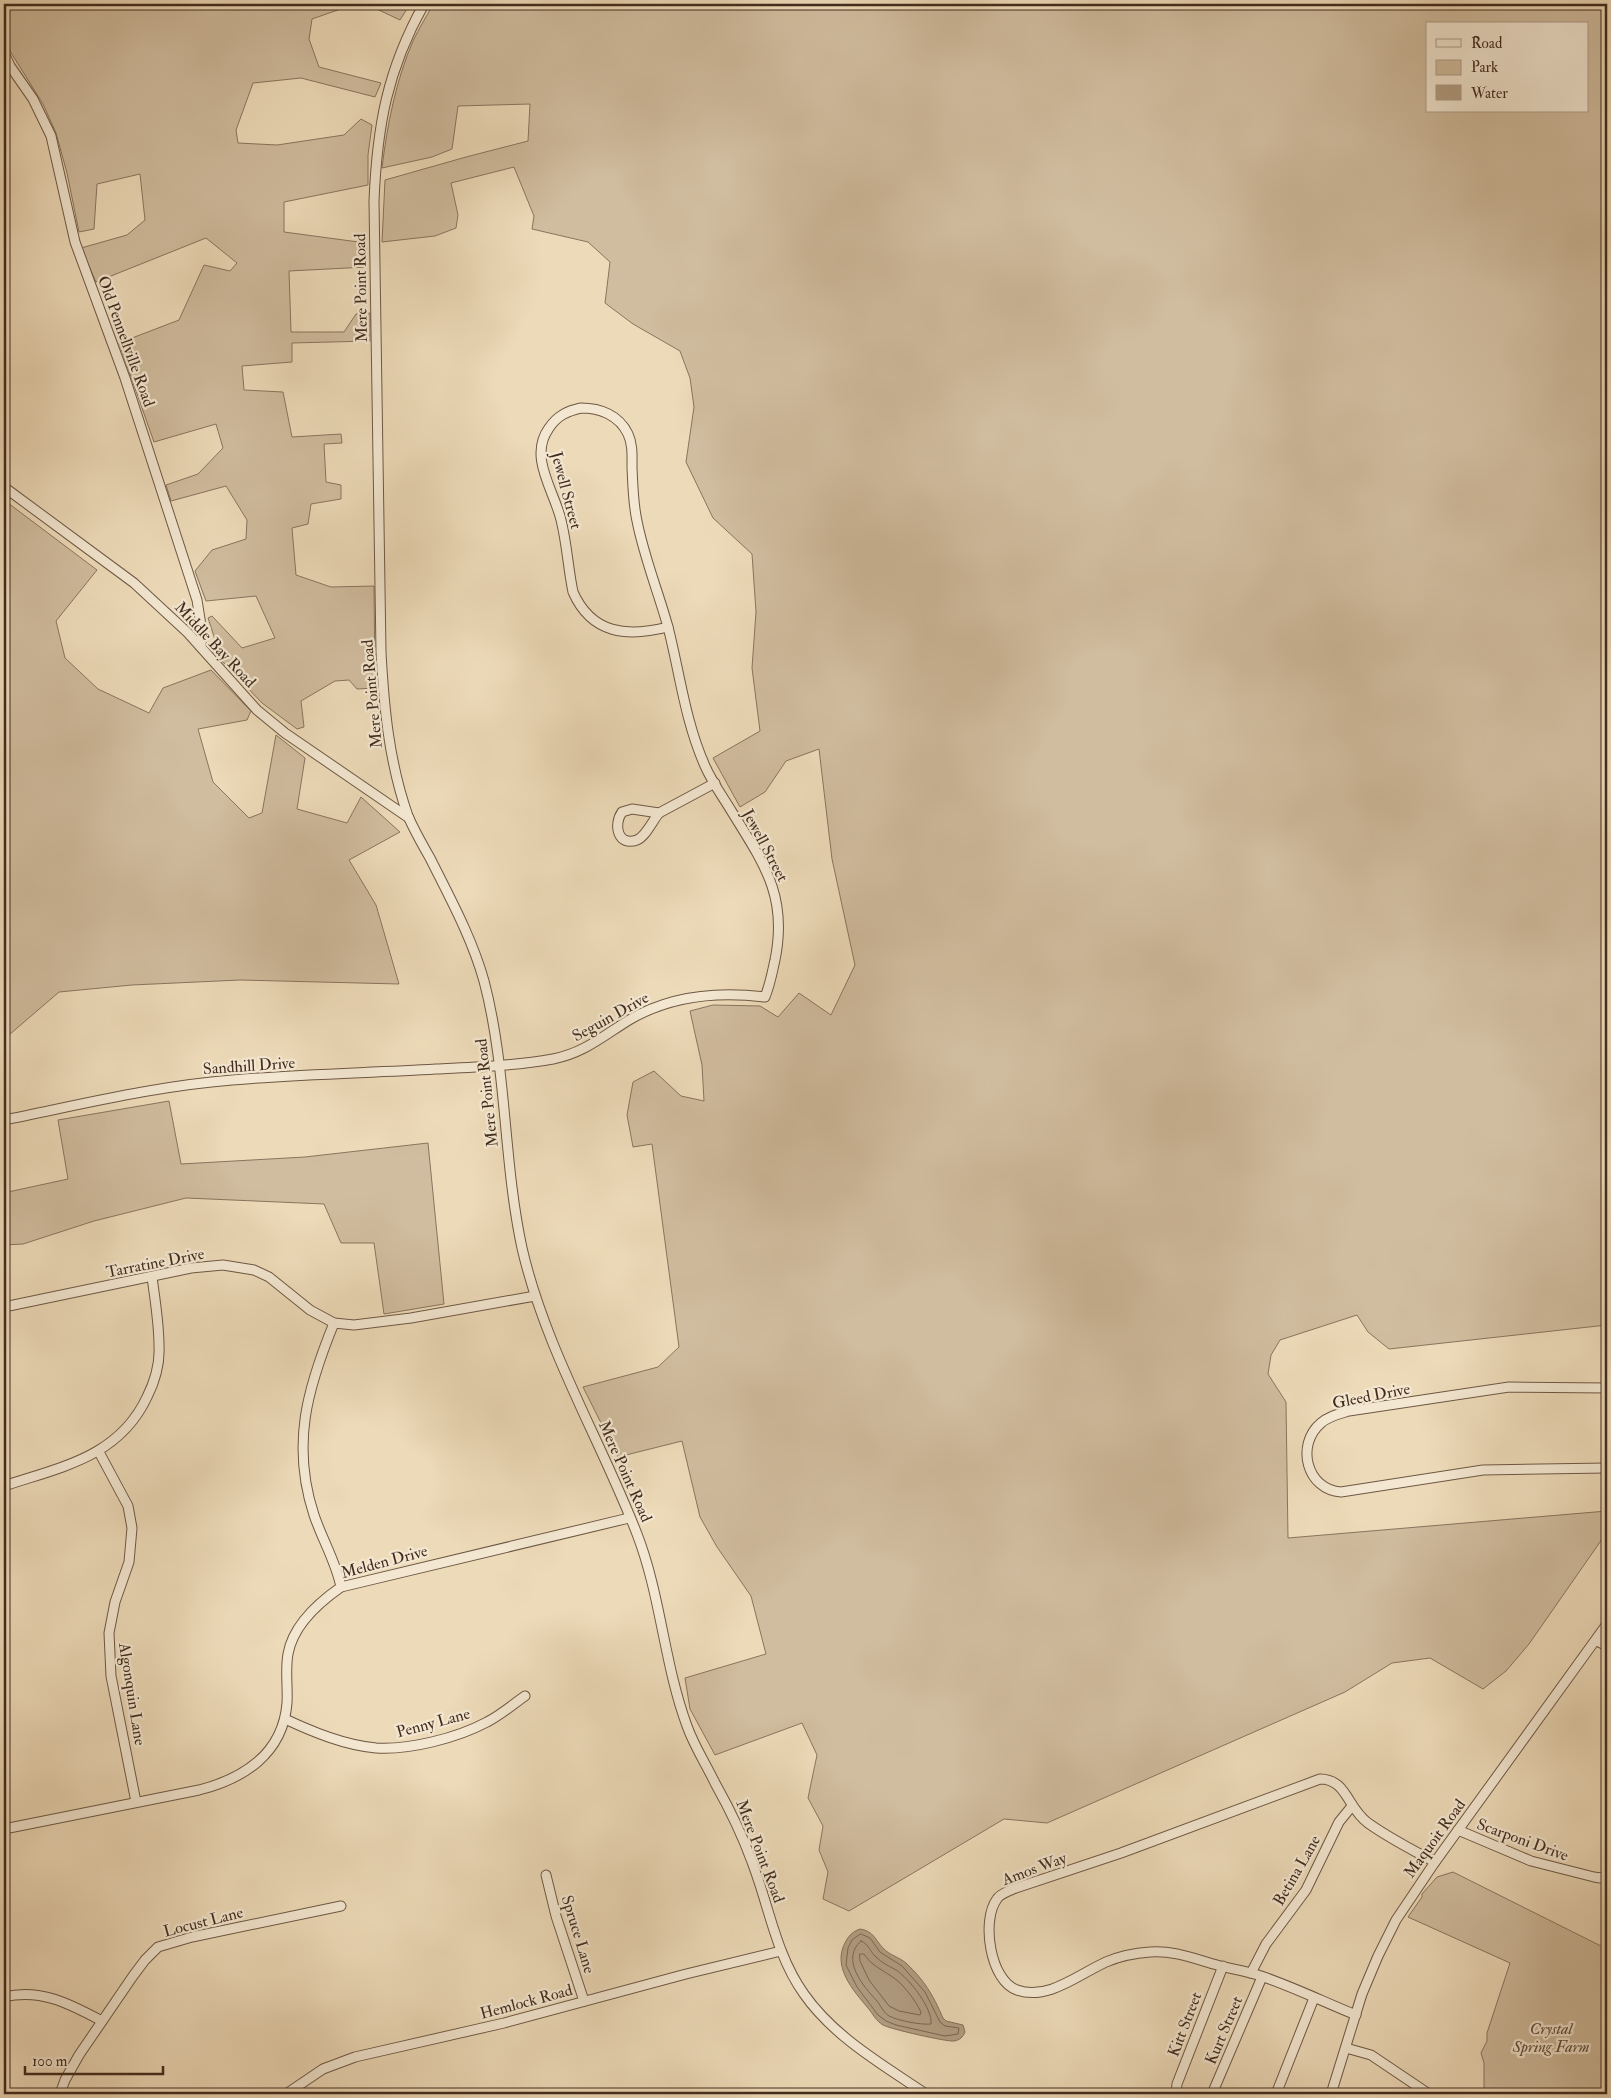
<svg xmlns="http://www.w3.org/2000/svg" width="1611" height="2098" font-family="'IM FELL Double Pica',serif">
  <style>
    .green { fill: #d0bc9e; stroke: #8a745e; fill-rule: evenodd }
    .water { fill: #b39f84; stroke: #86715b }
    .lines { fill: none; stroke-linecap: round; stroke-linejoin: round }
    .shore { stroke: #7b6651; stroke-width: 1 }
    .minor-casing { stroke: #6e5844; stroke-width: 11 }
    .minor { stroke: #f3e7d1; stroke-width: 9 }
    .labels { text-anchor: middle; stroke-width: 4.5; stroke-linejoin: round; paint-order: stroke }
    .street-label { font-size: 16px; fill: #432c1e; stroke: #f3e7d1 }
    .park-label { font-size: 16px; font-style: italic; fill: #5f4938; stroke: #f3e7d1 }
  </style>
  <rect width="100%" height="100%" fill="#eddab8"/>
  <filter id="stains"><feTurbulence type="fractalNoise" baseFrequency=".004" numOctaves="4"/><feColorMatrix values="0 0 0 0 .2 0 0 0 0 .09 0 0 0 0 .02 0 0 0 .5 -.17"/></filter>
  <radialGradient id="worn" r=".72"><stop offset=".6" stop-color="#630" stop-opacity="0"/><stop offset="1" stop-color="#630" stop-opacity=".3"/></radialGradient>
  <g class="green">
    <polygon points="4,4 355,4 312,19 309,39 319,67 381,83 375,97 301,78 253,83 236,130 238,143 277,145 344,135 361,119 372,125 368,155 368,185 284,202 284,232 366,243 367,267 289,271 291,332 344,332 356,314 370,313 370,341 292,343 292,362 242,366 244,390 283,392 292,437 341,434 342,443 324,444 326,482 341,485 341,499 311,504 308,524 292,528 296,575 331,587 374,586 375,688 357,689 349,680 335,681 301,701 304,727 297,729 262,703 222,661 208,618 212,616 242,648 275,638 256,596 206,601 195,571 212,550 246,539 247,520 226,486 171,501 166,485 198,474 223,448 216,424 154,442 119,343 179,320 204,265 230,271 237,263 206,238 96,282 81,248 127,235 145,220 140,174 97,184 94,229 79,232 67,173 56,133 43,104 10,51 4,21"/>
    <polygon points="366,4 410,4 400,20"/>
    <path d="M 433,4 L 1607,4 L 1607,1247 L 1604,1248 L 1603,1257 L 1607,1259 L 1607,1325 L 1389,1349 L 1368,1332 L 1357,1315 L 1280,1340 L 1271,1355 L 1268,1374 L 1286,1402 L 1288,1538 L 1607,1511 L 1607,1532 L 1529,1644 L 1506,1671 L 1483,1689 L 1430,1658 L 1392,1663 L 1345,1692 L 1047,1823 L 1004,1819 L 849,1911 L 823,1899 L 828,1872 L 819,1850 L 823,1826 L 808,1798 L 817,1755 L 802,1723 L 715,1755 L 690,1709 L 685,1678 L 766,1654 L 751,1596 L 717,1547 L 700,1517 L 682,1441 L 618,1457 L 583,1387 L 658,1367 L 679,1347 L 652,1144 L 633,1147 L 627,1115 L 633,1082 L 654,1071 L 681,1096 L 704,1101 L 702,1065 L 690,1011 L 713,1005 L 760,1006 L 778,1017 L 799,993 L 831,1015 L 855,965 L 832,859 L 819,749 L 786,761 L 765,792 L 740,807 L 713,758 L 760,731 L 752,668 L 756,612 L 752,554 L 713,518 L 686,462 L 694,407 L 690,378 L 680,351 L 633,324 L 605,303 L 610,262 L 588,242 L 532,229 L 534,216 L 514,167 L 451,183 L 458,215 L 456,228 L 435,236 L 382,242 L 385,180 L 466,157 L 528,141 L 530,104 L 458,106 L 452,149 L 432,157 L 382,168 C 387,126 396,80 413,41 C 419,28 427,16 433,4 ZM 1427,24 L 1587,24 L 1587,111 L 1427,111 Z"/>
    <polygon points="4,500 97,570 56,621 65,658 98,689 149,713 163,688 211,670 251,711 247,720 198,729 213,782 249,818 262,813 276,735 305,758 297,809 347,823 361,797 400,832 349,860 376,905 399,984 240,980 132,985 59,992 9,1035 4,1021"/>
    <polygon points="169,1101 181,1164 305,1157 428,1143 444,1304 384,1314 374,1243 341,1243 324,1204 186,1198 94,1221 23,1244 4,1245 4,1172 8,1192 68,1179 58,1120"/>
    <polygon points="1453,1872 1607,1949 1607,2094 1484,2094 1484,2063 1481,2053 1487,2041 1487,2033 1510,1963 1408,1917 1422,1897 1422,1894 1437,1877"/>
  </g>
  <path class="water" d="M 860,1929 C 874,1931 875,1940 883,1948 C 889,1955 899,1957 906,1963 C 925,1981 933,1995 943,2018 L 946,2021 L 963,2025 L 965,2032 C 963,2037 960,2040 954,2041 C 947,2042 890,2029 883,2025 C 876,2021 873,2014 868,2008 C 853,1990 831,1966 846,1941 C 849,1935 854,1931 860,1929 Z"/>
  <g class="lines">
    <g class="shore">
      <polygon points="861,1934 870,1938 880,1952 902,1966 925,1992 940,2022 945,2026 959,2028 958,2034 945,2036 896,2025 886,2021 878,2015 857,1987 846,1965 848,1948 852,1940"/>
      <path d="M 861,1941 C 869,1944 870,1952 876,1957 C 882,1963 889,1966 896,1970 C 909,1978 933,2009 931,2024 C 920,2025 900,2021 889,2016 C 883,2012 881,2006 877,2001 C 863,1986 840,1959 861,1941 Z"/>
      <path d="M 860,1954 L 864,1954 C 871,1965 881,1969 891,1976 C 903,1983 915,2000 921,2012 L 920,2015 L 899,2011 L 889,2006 L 869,1980 L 860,1961 Z"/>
    </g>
    <defs>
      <g id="minor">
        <path d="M 424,4 C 387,70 377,127 374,201 L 381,652 C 384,708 389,762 408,816 C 414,830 422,844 430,858 C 450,898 472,938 484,981 C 507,1068 503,1160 522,1248 C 545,1348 600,1439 637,1534 C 661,1596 664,1664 687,1726 C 694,1746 706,1764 715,1783 C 729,1808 742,1834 752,1862 C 769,1906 776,1955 804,1994 C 834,2037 883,2065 926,2094"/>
        <polyline points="4,53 10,66 33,99 51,136 75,242 125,378 197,600 202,632 201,647"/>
        <path d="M 581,408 C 600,408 619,415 628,434 C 633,445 632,456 632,468 C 633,486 633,503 637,521 C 644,557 658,591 668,627 C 628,637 592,635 573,592 C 568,568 567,544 561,520 C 554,490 528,457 549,428 C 557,416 567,411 581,408 Z"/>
        <polyline points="4,487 134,583 188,633 257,710 285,733 409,818"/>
        <path d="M 632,809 L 659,813 C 653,820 646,836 637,840 C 618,847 613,825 622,812 Z"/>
        <polyline points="659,813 715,783"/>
        <path d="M 4,1120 C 79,1105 155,1086 232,1080 C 300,1074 368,1073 436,1069 C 475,1067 514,1066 553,1059 C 584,1053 603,1036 629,1020 C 671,995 717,991 765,997 C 770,985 772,973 775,960 C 788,896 764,864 732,812 C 723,797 712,782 705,766 C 685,721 680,674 668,627"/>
        <polyline points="4,1307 191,1268 223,1265 254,1270 269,1277 310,1310 334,1323 354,1325 411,1318 535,1296"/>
        <path d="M 334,1323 C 307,1389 291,1445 314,1515 C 322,1539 336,1562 341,1587"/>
        <path d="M 1607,1388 L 1509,1387 L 1349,1411 C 1339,1414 1329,1416 1321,1423 C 1295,1445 1307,1490 1341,1492 L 1483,1470 L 1607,1468"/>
        <polyline points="99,1452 128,1506 132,1528 129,1562 115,1602 109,1633 111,1676 136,1802"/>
        <path d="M 4,1486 C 61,1467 119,1457 147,1397 C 155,1381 160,1363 159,1346 C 159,1323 155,1300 152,1277"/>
        <polyline points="1597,1641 1607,1646"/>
        <path d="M 285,1719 C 313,1732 344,1745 376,1748 C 410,1750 457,1738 487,1722 C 501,1715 512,1705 525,1696"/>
        <path d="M 4,1829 L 199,1790 C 243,1779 283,1754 287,1703 C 288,1687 285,1670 288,1654 C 293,1625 318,1603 341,1587 L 629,1518"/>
        <polyline points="1458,1830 1531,1861 1594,1877 1600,1878 1607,1875"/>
        <polyline points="546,1875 556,1916 584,2001"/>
        <polyline points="1251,1973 1266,1944 1306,1890 1339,1822 1352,1806"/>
        <path d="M 4,1997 C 41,1988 70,2004 102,2021"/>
        <path d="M 1356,2015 C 1324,2002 1293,1987 1261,1976 C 1246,1971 1231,1969 1217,1965 C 1195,1959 1173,1950 1150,1952 C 1135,1953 1120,1956 1106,1962 C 1079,1974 1048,2001 1017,1990 C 990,1981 981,1920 997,1899 C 1000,1894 1007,1892 1013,1889 L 1121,1853 L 1320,1779 C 1347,1779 1347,1808 1368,1823 C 1389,1838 1412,1850 1435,1862"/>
        <polyline points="1346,2048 1371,2055 1429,2094"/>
        <polyline points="60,2094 65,2080 79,2055 133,1976 145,1960 158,1947 192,1937 341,1906"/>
        <polyline points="286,2094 323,2069 355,2057 504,2023 686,1974 781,1951"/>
        <polyline points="1176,2094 1177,2084 1223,1966"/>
        <polyline points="1212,2094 1262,1977"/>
        <polyline points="1276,2094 1314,1998"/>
        <polyline points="1331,2094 1362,1994 1378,1956 1396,1920 1435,1862 1607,1624"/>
      </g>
    </defs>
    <use href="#minor" class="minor-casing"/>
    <use href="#minor" class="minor"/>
  </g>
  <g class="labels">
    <g class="street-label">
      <text transform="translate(360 288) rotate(-91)" y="6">Mere Point Road</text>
      <text transform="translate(127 341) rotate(70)" y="6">Old Pennellville Road</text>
      <text transform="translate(567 490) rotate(75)" y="6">Jewell Street</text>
      <text transform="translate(216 644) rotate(47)" y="6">Middle Bay Road</text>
      <text transform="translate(371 694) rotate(-95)" y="6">Mere Point Road</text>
      <text transform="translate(766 845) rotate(62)" y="6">Jewell Street</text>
      <text transform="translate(610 1016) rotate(-29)" y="6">Seguin Drive</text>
      <text transform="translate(249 1065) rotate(-4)" y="6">Sandhill Drive</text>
      <text transform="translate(486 1093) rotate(-96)" y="6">Mere Point Road</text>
      <text transform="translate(155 1262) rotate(-11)" y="6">Tarratine Drive</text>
      <text transform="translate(1371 1395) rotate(-11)" y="6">Gleed Drive</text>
      <text transform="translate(626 1471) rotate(66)" y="6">Mere Point Road</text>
      <text transform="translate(384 1561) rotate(-15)" y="6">Melden Drive</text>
      <text transform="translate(133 1694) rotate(81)" y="6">Algonquin Lane</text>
      <text transform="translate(433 1722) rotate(-15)" y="6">Penny Lane</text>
      <text transform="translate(1434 1838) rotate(-54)" y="6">Maquoit Road</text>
      <text transform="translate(1523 1839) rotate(20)" y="6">Scarponi Drive</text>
      <text transform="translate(761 1851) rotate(69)" y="6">Mere Point Road</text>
      <text transform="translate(1034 1868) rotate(-20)" y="6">Amos Way</text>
      <text transform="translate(1296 1870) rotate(-60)" y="6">Betina Lane</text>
      <text transform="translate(203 1921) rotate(-14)" y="6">Locust Lane</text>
      <text transform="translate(579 1934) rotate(73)" y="6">Spruce Lane</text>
      <text transform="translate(526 2001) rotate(-15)" y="6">Hemlock Road</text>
      <text transform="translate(1184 2024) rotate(-69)" y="6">Kitt Street</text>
      <text transform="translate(1223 2030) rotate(-67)" y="6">Kurt Street</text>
    </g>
    <g class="park-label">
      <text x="1551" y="2034">Crystal<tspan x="1551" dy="18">Spring Farm</tspan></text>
    </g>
  </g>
  <rect width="1611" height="2098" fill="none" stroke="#eddab8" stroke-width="20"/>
  <rect x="5" y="5" width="1601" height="2088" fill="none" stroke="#432c1e" stroke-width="2.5"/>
  <rect x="10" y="10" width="1591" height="2078" fill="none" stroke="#432c1e"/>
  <rect x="1426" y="22" width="162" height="90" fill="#f3e7d1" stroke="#ad9c89"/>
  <rect x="1436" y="39" width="25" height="8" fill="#f3e7d1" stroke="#ad9c89"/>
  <text x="1471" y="48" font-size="15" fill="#432c1e">Road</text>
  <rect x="1436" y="60" width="25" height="15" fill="#d0bc9e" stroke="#ad9c89"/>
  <text x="1471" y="72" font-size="15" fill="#432c1e">Park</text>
  <rect x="1436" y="85" width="25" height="15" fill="#b39f84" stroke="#ad9c89"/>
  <text x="1471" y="98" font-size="15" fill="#432c1e">Water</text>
  <path d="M25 2066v8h138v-8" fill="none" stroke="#432c1e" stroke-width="2.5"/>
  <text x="32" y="2066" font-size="15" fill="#432c1e" stroke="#f3e7d1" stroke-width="4" paint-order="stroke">100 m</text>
  <rect width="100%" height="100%" filter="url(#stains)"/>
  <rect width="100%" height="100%" fill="url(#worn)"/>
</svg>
